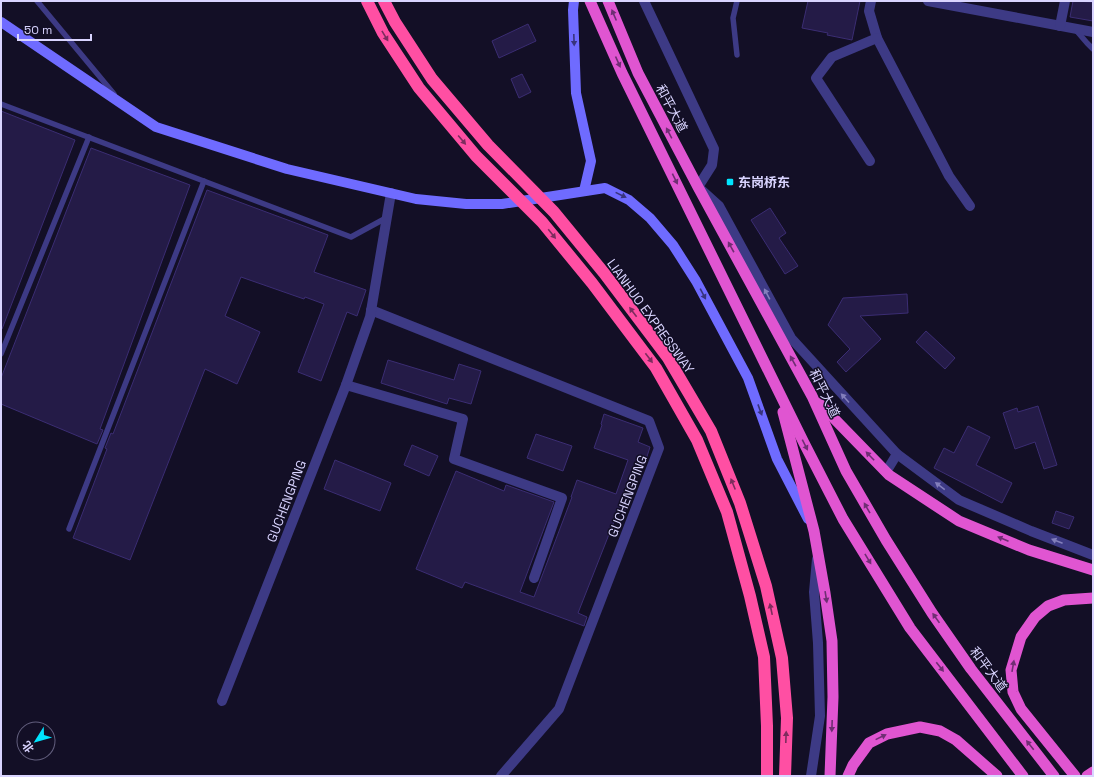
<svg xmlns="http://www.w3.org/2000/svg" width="1094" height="777" font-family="'Space Grotesk','Noto Sans SC',sans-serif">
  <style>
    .building { fill: #241b47; stroke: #3b2d73 }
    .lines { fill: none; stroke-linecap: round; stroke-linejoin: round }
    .service { stroke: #3d3a85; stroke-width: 5.5 }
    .minor { stroke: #3d3a85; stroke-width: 10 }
    .secondary { stroke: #6f6bff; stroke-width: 10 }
    .trunk { stroke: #e055d1; stroke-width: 11 }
    .motorway { stroke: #ff4fa3; stroke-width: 12 }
    .oneway { fill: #6f2e73 }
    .oneway2 { fill: #7d2c5e }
    .oneway3 { fill: #38347d }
    .oneway4 { fill: #837fbc }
    .poi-dot { fill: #00e5ff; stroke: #130f26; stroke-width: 1.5 }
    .labels { text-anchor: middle; stroke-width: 3; stroke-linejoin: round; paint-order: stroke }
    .street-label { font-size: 13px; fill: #d9d4ff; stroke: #130f26 }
    .poi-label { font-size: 13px; font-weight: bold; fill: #d9d4ff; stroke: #130f26; text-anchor: start }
  </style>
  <rect width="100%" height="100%" fill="#130f26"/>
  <g class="building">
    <polygon points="808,1 860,1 852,40 827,35 828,33 802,28"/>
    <polygon points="1073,1 1093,2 1093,21 1070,17"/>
    <polygon points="528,24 536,41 499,58 492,41"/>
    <polygon points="522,74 531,92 519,98 511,79"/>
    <polygon points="1,111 75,140 2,329 1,329"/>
    <polygon points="91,148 190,185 100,429 103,430 97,444 1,404 1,378"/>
    <polygon points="207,190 328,235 314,272 366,290 357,316 347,312 321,381 298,372 324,304 305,297 304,299 241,277 225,316 260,332 237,384 205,369 130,560 73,538 107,449 105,448 111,433 113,434"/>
    <polygon points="770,208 786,233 779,238 798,266 785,274 751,220"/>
    <polygon points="907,294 908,313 860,316 881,339 846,372 837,362 850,349 828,325 843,298"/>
    <polygon points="926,331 955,358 945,369 916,342"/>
    <polygon points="388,360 454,380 459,364 481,371 471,404 449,398 447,404 381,383"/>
    <polygon points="1038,406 1057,465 1044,469 1035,442 1015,449 1003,413 1017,408 1018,412"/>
    <polygon points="604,414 643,428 638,442 650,447 644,466 640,465 623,516 617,514 578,613 587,617 584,626 465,582 462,588 416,569 456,471 504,491 506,485 554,502 520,592 534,597 572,497 571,497 577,480 616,494 628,460 594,448 602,425 601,424"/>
    <polygon points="968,426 990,437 976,465 1012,483 1002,503 934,468 944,448 954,453"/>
    <polygon points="536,434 572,446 563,471 527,458"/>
    <polygon points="412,445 438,456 429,476 404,465"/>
    <polygon points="335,460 391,483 380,511 324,489"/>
    <polygon points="1056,511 1074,517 1069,529 1052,523"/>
  </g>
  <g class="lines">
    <g class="service">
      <polyline points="37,1 114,94"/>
      <polyline points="737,1 733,18 737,55"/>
      <polyline points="1075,29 1087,43 1093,49"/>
      <polyline points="1,104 351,237 386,218"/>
      <polyline points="1,354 89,137"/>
      <polyline points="69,529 204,181"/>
    </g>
    <g class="minor">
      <polyline points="644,1 714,149 712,165 698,187 719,206 791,338 897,454 959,500 1031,531 1093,555"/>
      <polyline points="871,1 869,11 877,38 949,176 970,206"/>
      <polyline points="928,1 1093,32"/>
      <polyline points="1060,26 1065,1"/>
      <polyline points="870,161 816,78 832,57 877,38"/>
      <polyline points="371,310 649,421 659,448 559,709 501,776"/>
      <polyline points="346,385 463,419 454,459 562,498 534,578"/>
      <polyline points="886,472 897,454"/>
      <polyline points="222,701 346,385 370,317 391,193"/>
      <polyline points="811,776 820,716 818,643 814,592 817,559"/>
    </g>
    <g class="secondary">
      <polyline points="574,1 573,10 576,93 591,161 584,191"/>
      <polyline points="1,22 156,127 287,169 416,199 466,204 502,204 605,188 629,200 650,218 673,245 696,281 748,378 777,459 808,519"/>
    </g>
    <g class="trunk">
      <polyline points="590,1 622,73 804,443 843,519 910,628 1023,776"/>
      <polyline points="608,1 638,73 698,187 812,396 846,471 886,540 932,613 971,669 1054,776"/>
      <polyline points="819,403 889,475 959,521 1029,550 1093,570"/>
      <polyline points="783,412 814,531 825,593 832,641 833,697 830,776"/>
      <polyline points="848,776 853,765 869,743 887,734 920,727 940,731 956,740 997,776"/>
      <polyline points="1075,776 1021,709 1013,692 1011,670 1021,637 1035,617 1048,606 1064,600 1093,598"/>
      <polyline points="1087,776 1093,772"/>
    </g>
    <g class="motorway">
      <polyline points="367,1 383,33 419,88 476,156 542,222 592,283 656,368 697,440 727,512 750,596 764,657 767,726 767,776"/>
      <polyline points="384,1 395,22 432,79 488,145 554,212 604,273 668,358 711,431 740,503 766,586 782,658 787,718 785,776"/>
    </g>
  </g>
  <defs><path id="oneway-solid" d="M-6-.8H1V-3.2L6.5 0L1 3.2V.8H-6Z"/></defs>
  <g class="oneway">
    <use href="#oneway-solid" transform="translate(614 15) rotate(-113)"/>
    <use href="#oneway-solid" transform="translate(618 62) rotate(66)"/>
    <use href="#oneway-solid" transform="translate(669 133) rotate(-118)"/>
    <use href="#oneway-solid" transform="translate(675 179) rotate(64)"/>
    <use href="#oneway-solid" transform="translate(731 247) rotate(-119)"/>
    <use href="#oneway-solid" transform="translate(793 361) rotate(-119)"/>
    <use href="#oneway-solid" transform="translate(805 445) rotate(63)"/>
    <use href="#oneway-solid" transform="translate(870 456) rotate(-134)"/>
    <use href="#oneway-solid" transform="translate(867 508) rotate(-120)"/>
    <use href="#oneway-solid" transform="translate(1003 539) rotate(-157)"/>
    <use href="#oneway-solid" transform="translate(868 559) rotate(59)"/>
    <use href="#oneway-solid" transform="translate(826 597) rotate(81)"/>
    <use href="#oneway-solid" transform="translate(936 618) rotate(-125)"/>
    <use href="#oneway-solid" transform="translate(1013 666) rotate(-80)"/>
    <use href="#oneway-solid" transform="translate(940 667) rotate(52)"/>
    <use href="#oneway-solid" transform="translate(832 726) rotate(92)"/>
    <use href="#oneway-solid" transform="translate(881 737) rotate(-26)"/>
    <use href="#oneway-solid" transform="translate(1030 745) rotate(-128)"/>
  </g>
  <g class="oneway2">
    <use href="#oneway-solid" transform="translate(385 36) rotate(59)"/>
    <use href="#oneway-solid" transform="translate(462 140) rotate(50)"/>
    <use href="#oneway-solid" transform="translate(552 234) rotate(51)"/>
    <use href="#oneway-solid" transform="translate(633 312) rotate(-127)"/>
    <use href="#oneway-solid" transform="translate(649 358) rotate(53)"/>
    <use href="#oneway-solid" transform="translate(733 484) rotate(-112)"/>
    <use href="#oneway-solid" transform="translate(771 609) rotate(-102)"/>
    <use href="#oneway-solid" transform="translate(786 737) rotate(-88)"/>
  </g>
  <g class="oneway3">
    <use href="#oneway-solid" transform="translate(574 40) rotate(88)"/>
    <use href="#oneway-solid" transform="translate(621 195) rotate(26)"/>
    <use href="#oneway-solid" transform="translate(703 294) rotate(62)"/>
    <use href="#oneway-solid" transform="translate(760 410) rotate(70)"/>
  </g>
  <g class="oneway4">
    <use href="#oneway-solid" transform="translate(767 294) rotate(-118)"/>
    <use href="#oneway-solid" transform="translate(845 398) rotate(-132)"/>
    <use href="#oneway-solid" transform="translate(940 486) rotate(-143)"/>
    <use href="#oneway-solid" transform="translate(1057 541) rotate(-159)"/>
  </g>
  <rect class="poi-dot" x="726" y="178" width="8" height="8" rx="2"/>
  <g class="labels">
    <g class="street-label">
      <text transform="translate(672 108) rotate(62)" y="5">和平大道</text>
      <text transform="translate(651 316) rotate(54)" y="5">LIANHUO EXPRESSWAY</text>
      <text transform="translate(825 393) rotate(64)" y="5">和平大道</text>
      <text transform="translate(627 496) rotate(-69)" y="5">GUCHENGPING</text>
      <text transform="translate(286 501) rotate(-69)" y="5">GUCHENGPING</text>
      <text transform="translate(989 669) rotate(53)" y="5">和平大道</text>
    </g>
    <g class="poi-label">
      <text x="738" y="187">东岗桥东</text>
    </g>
  </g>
  <rect width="1094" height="777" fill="none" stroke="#d9d4ff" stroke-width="4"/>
  <g transform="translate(36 741) rotate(233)"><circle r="19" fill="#130f26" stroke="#625e7d"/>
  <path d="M0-3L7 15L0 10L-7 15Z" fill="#00e5ff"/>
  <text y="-6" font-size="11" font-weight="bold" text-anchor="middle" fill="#d9d4ff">北</text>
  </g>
  <path d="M18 34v6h73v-6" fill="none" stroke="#d9d4ff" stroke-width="2"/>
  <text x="24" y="34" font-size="12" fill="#d9d4ff" stroke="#130f26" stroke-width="3" paint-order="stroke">50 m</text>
</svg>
